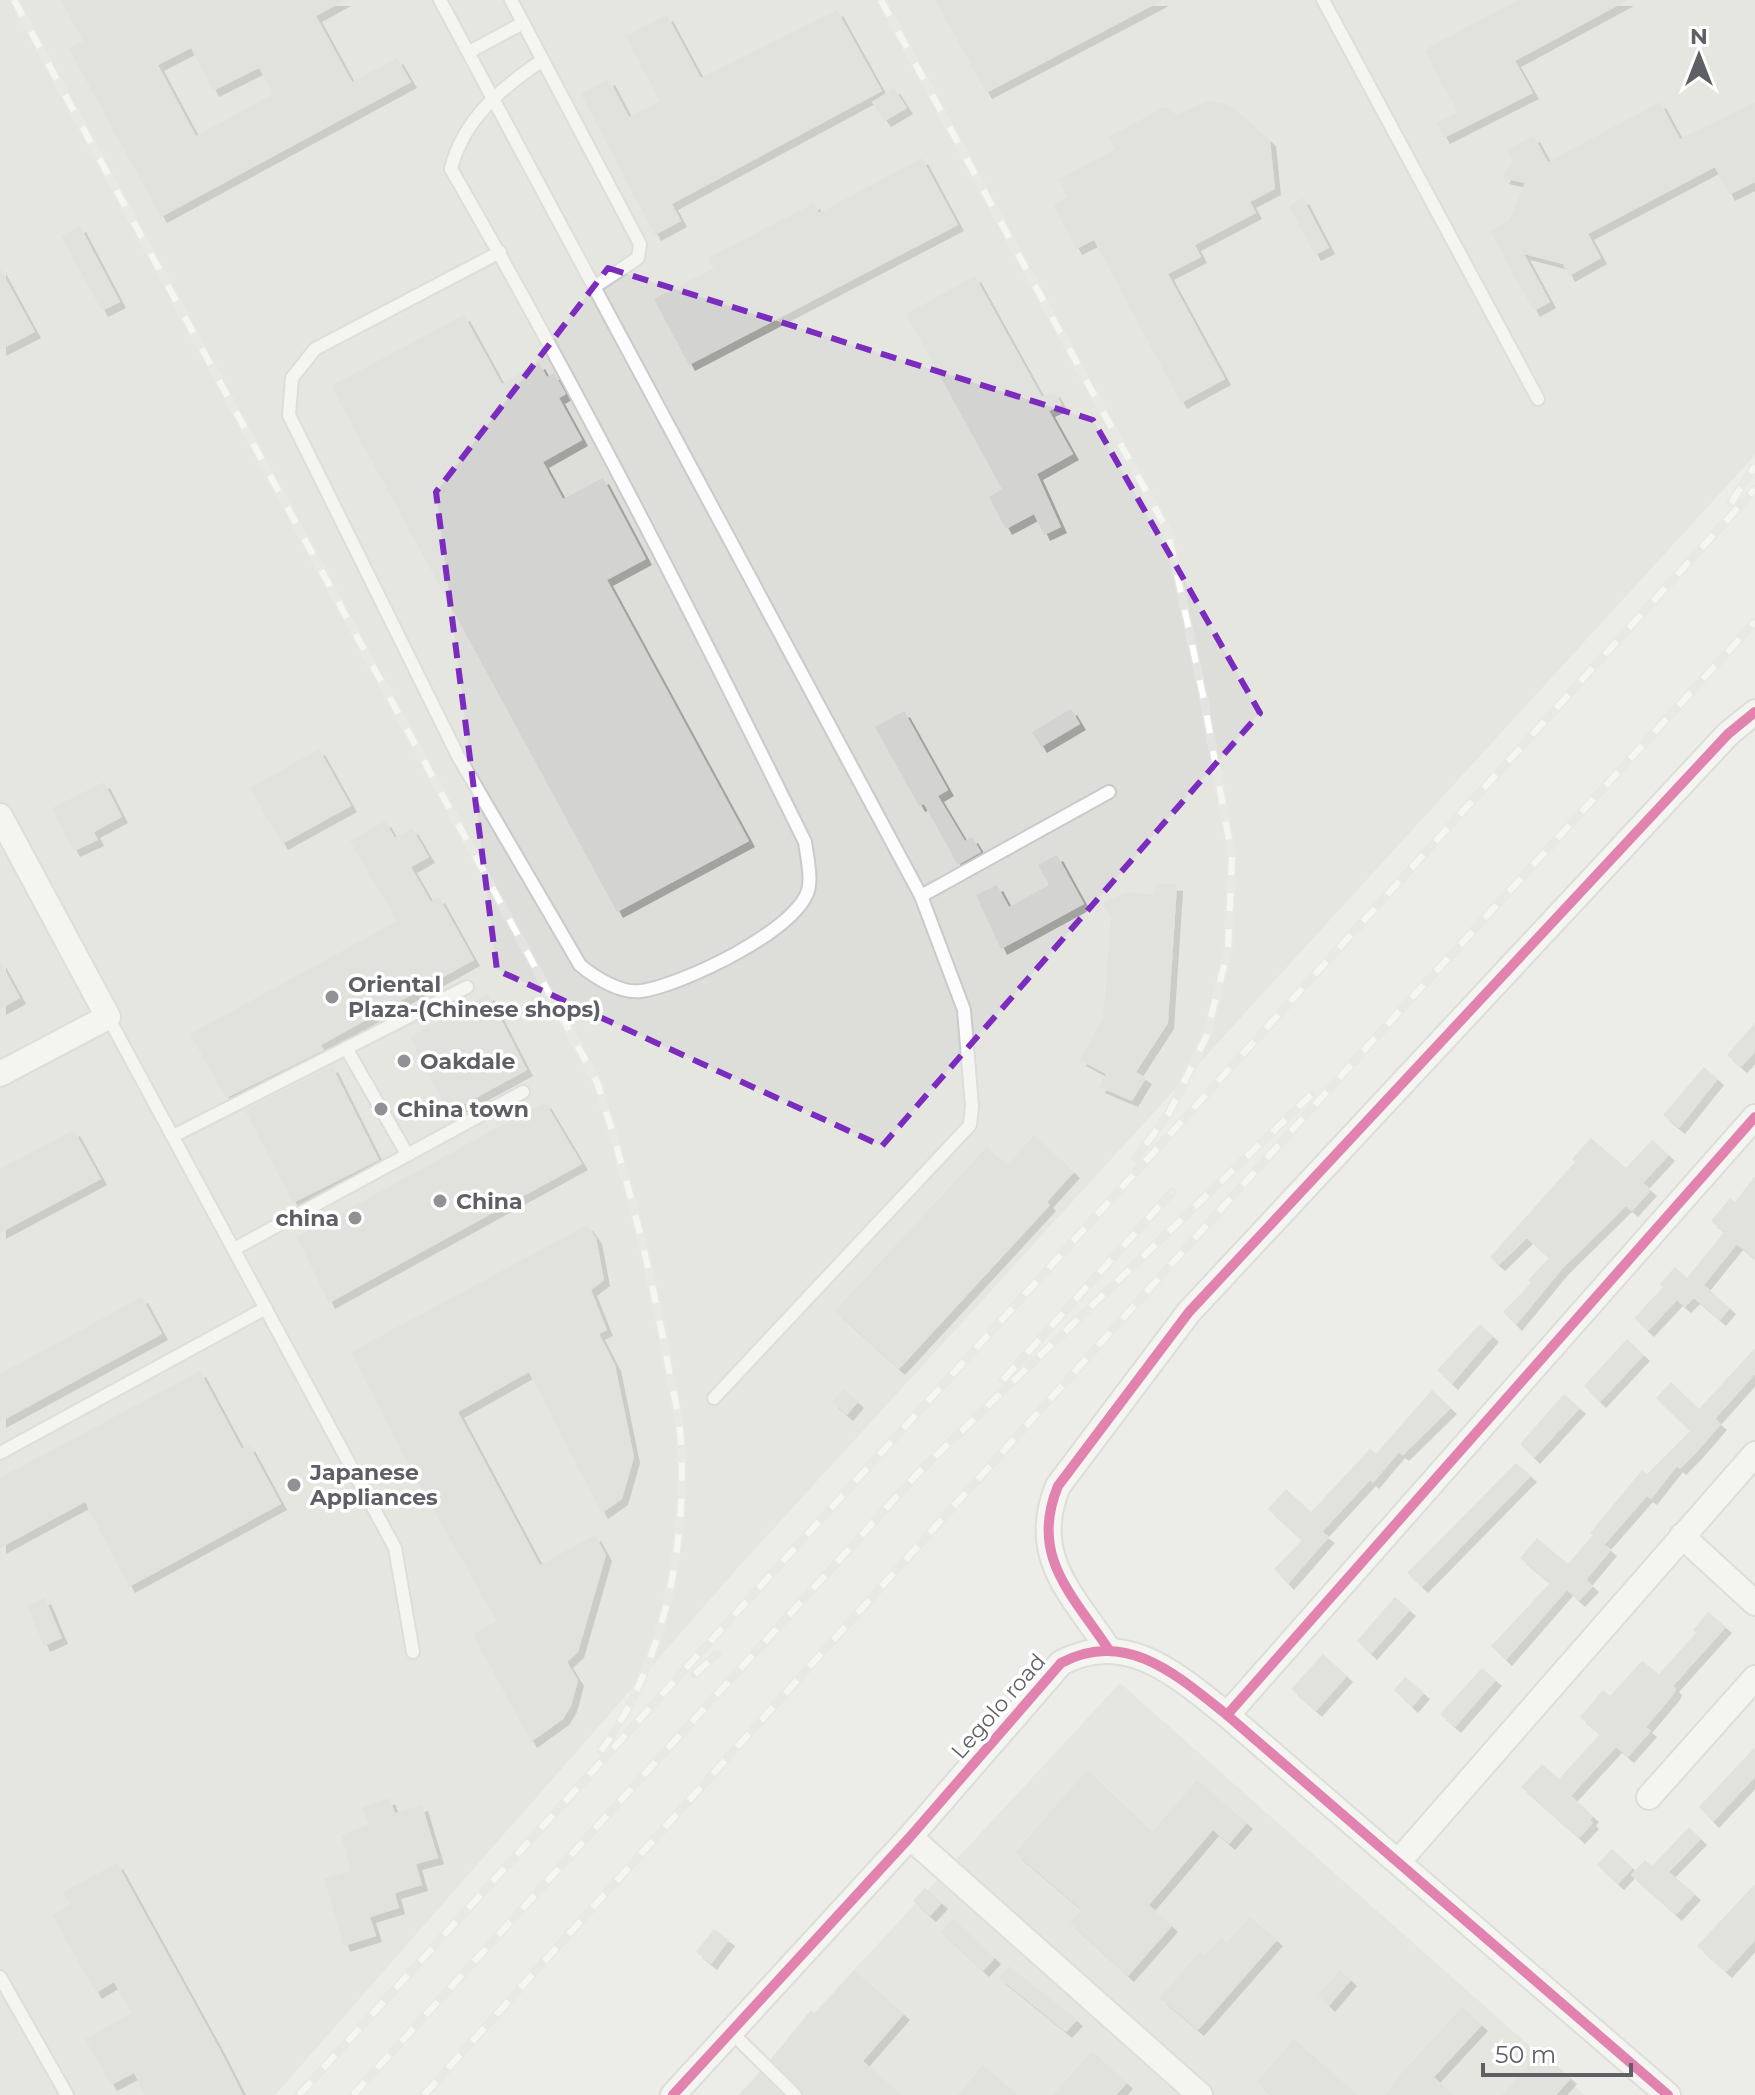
<svg xmlns="http://www.w3.org/2000/svg" width="1755" height="2095" font-family="Montserrat,sans-serif">
  <style>
    .industrial { fill: #ddddd9 }
    .building { fill: #d3d3d1; fill-rule: evenodd; filter: url(#shadow) }
    .lines { fill: none; stroke-linecap: round; stroke-linejoin: round }
    .lane-casing { stroke: #c9caca; stroke-width: 16 }
    .street-casing { stroke: #c9caca; stroke-width: 28 }
    .lane { stroke: #fcfcfc; stroke-width: 12 }
    .street { stroke: #fcfcfc; stroke-width: 24 }
    .rail-casing { stroke: #e3e3e2; stroke-width: 9 }
    .rail { stroke: #fff; stroke-width: 6; stroke-dasharray: 18; stroke-linecap: butt }
    .cycleway-casing { stroke: #fff; stroke-width: 15 }
    .cycleway { stroke: #d6006c; stroke-width: 10 }
    .marked { fill: none; stroke: #7b2cbf; stroke-width: 6; stroke-dasharray: 16 10; stroke-linejoin: round }
    .poi-dot { fill: #909193; stroke: #fff; stroke-width: 3 }
    .labels { text-anchor: middle; stroke-width: 7; stroke-linejoin: round; paint-order: stroke }
    .poi-label { font-size: 22px; font-weight: bold; fill: #5e6065; stroke: #fff; text-anchor: start }
    .street-label { font-size: 22px; fill: #5e6065; stroke: #fff }
  </style>
  <defs>
    <filter id="shadow"><feDropShadow dx="6" dy="6" stdDeviation="0" flood-color="#0004"/></filter>
  </defs>
  <rect width="100%" height="100%" fill="#ecece8"/>
  <g class="industrial">
    <polygon points="0,0 1755,0 1755,455 743,1562 275,2095 0,2095"/>
    <polygon points="1120,1683 1585,2095 738,2095"/>
  </g>
  <g class="building">
    <path d="M 61,0 L 345,0 L 316,16 L 352,82 L 397,58 L 411,82 L 161,217 L 69,49 L 83,41 ZM 191,48 L 213,91 L 259,68 L 273,94 L 196,136 L 158,65 Z"/>
    <polygon points="936,0 1163,0 986,93"/>
    <polygon points="1518,0 1628,0 1515,61 1533,93 1444,138 1436,123 1458,112 1424,50"/>
    <polygon points="837,10 882,91 672,204 681,221 655,235 581,94 609,79 629,117 660,101 626,36 667,15 701,78"/>
    <polygon points="894,88 907,108 885,121 872,102"/>
    <polygon points="1208,101 1230,105 1270,140 1275,189 1250,202 1256,213 1195,245 1201,257 1168,274 1225,379 1181,403 1094,240 1076,249 1053,204 1067,197 1059,179 1115,150 1108,137 1165,107 1177,115"/>
    <polygon points="1660,102 1680,139 1755,102 1755,182 1729,195 1715,167 1588,234 1601,258 1569,276 1563,264 1524,254 1550,302 1534,311 1490,231 1509,221 1525,183 1503,178 1513,161 1507,150 1534,136 1548,162"/>
    <polygon points="922,158 958,225 689,365 654,299 714,268 708,258 814,203 819,213"/>
    <polygon points="1303,198 1329,248 1315,255 1289,206"/>
    <polygon points="80,226 120,302 102,311 61,236"/>
    <polygon points="0,268 35,332 0,350"/>
    <polygon points="975,276 1042,397 1054,391 1062,405 1049,411 1073,454 1037,474 1061,527 1044,535 1034,514 1006,529 989,497 1002,489 906,314"/>
    <polygon points="464,315 502,384 539,363 547,377 554,373 566,394 559,398 582,440 543,462 563,499 603,478 646,559 607,580 749,841 617,912 331,386"/>
    <polygon points="1071,709 1080,724 1041,747 1032,732"/>
    <polygon points="904,711 948,790 938,796 965,841 972,837 981,852 958,865 924,804 919,806 875,727"/>
    <polygon points="319,749 351,806 282,844 250,788"/>
    <polygon points="104,782 122,817 94,832 98,840 74,851 52,808"/>
    <polygon points="385,821 395,838 412,828 429,857 411,867 431,902 439,897 474,960 321,1045 324,1050 226,1098 190,1034 397,921 350,841"/>
    <polygon points="1057,855 1084,904 1001,949 976,895 997,885 1009,907 1049,885 1038,865"/>
    <polygon points="1156,883 1177,885 1168,1023 1136,1072 1146,1078 1132,1101 1099,1087 1106,1074 1080,1060 1103,1018 1111,919 1103,903 1126,892 1155,895"/>
    <polygon points="0,961 20,998 0,1009"/>
    <polygon points="488,994 527,1070 448,1113 410,1037"/>
    <polygon points="1755,1023 1755,1052 1741,1067 1727,1055"/>
    <polygon points="332,1066 379,1160 293,1203 245,1110"/>
    <polygon points="1704,1067 1718,1079 1679,1128 1663,1115"/>
    <polygon points="545,1102 582,1164 329,1303 297,1237"/>
    <polygon points="74,1130 101,1179 0,1233 0,1169"/>
    <polygon points="1034,1135 1074,1172 1047,1202 1050,1205 899,1369 835,1311 987,1147 1007,1165"/>
    <polygon points="1591,1138 1626,1168 1652,1140 1669,1155 1643,1183 1651,1190 1632,1211 1626,1206 1562,1269 1516,1325 1503,1312 1531,1283 1528,1280 1549,1258 1527,1238 1499,1265 1490,1257 1575,1162 1572,1159"/>
    <polygon points="1755,1176 1755,1259 1737,1244 1704,1285 1730,1308 1720,1320 1694,1298 1685,1307 1677,1300 1648,1331 1634,1318 1663,1287 1660,1284 1675,1267 1687,1278 1724,1232 1711,1221 1730,1198 1735,1202"/>
    <polygon points="587,1225 596,1238 604,1280 591,1290 607,1330 599,1334 615,1365 634,1457 622,1499 602,1513 529,1372 458,1412 540,1565 595,1535 606,1555 578,1652 567,1662 578,1680 571,1706 563,1719 531,1742 473,1634 497,1621 408,1465 351,1352"/>
    <polygon points="142,1297 162,1334 0,1422 0,1374"/>
    <polygon points="1480,1324 1493,1336 1452,1384 1437,1370"/>
    <polygon points="1627,1339 1644,1355 1600,1402 1584,1386"/>
    <polygon points="1755,1348 1755,1374 1715,1419 1721,1424 1695,1454 1680,1469 1677,1466 1651,1499 1647,1496 1605,1544 1590,1533 1642,1470 1647,1474 1690,1431 1656,1398 1671,1382 1699,1409"/>
    <polygon points="200,1371 242,1449 249,1445 281,1504 129,1587 85,1502 0,1548 0,1478"/>
    <polygon points="843,1389 858,1402 847,1415 832,1402"/>
    <polygon points="1432,1390 1451,1408 1403,1455 1399,1452 1373,1483 1370,1480 1322,1532 1329,1537 1288,1584 1274,1569 1302,1540 1268,1509 1286,1489 1311,1512 1370,1449 1376,1454"/>
    <polygon points="1564,1394 1580,1408 1534,1458 1520,1444"/>
    <polygon points="1516,1463 1531,1476 1422,1587 1407,1573"/>
    <polygon points="1593,1535 1611,1550 1586,1580 1593,1586 1579,1601 1567,1590 1506,1660 1491,1646 1550,1583 1520,1558 1537,1538 1568,1564"/>
    <polygon points="1395,1597 1410,1610 1371,1654 1357,1641"/>
    <polygon points="45,1598 62,1638 44,1646 27,1606"/>
    <polygon points="1708,1612 1726,1627 1673,1686 1676,1689 1674,1694 1646,1727 1651,1731 1628,1757 1616,1747 1571,1796 1593,1816 1590,1820 1593,1823 1579,1838 1521,1787 1542,1764 1559,1779 1600,1734 1580,1717 1603,1690 1610,1696 1642,1661 1659,1674 1696,1633 1693,1630"/>
    <polygon points="1323,1654 1347,1676 1316,1711 1291,1689"/>
    <polygon points="1482,1668 1496,1680 1455,1727 1440,1714"/>
    <polygon points="1405,1677 1424,1693 1412,1707 1394,1690"/>
    <polygon points="1755,1747 1755,1777 1713,1822 1699,1807"/>
    <polygon points="1087,1770 1152,1832 1197,1780 1247,1823 1229,1844 1213,1830 1149,1905 1172,1926 1128,1976 1070,1923 1082,1910 1015,1853"/>
    <polygon points="389,1798 395,1813 422,1805 438,1858 416,1864 422,1885 395,1893 399,1908 370,1917 376,1936 344,1946 324,1879 351,1871 341,1835 369,1825 362,1808"/>
    <polygon points="1689,1827 1701,1839 1669,1872 1695,1894 1676,1915 1631,1875 1645,1860 1652,1866"/>
    <polygon points="1612,1849 1633,1868 1618,1884 1597,1865"/>
    <polygon points="117,1863 219,2048 243,2095 145,2095 134,2073 111,2085 85,2039 132,2013 114,1982 96,1993 52,1915 70,1905 63,1892"/>
    <polygon points="1755,1884 1755,1940 1726,1972 1697,1946"/>
    <polygon points="925,1888 942,1903 930,1916 913,1901"/>
    <polygon points="1250,1917 1277,1940 1198,2030 1160,1998 1200,1951 1205,1955 1221,1937 1227,1943"/>
    <polygon points="953,1919 995,1958 983,1971 941,1932"/>
    <polygon points="714,1929 729,1940 711,1964 696,1952"/>
    <polygon points="1009,1966 1077,2020 1066,2032 999,1978"/>
    <polygon points="854,1970 904,2014 863,2061 902,2095 804,2095 771,2059 811,2010 815,2014"/>
    <polygon points="1340,1970 1351,1980 1329,2006 1318,1995"/>
    <polygon points="1462,2007 1482,2025 1434,2077 1453,2095 1386,2095 1399,2076"/>
    <polygon points="1294,2039 1358,2095 1271,2095 1257,2082"/>
    <polygon points="1092,2051 1127,2083 1116,2095 1053,2095"/>
    <polygon points="1541,2051 1571,2078 1556,2095 1502,2095"/>
    <polygon points="983,2065 1018,2095 958,2095"/>
    <polygon points="760,2073 782,2095 740,2095"/>
  </g>
  <g class="lines">
    <defs>
      <g id="lane">
        <polyline points="440,0 921,896 964,1010 972,1106 970,1125 714,1398"/>
        <polyline points="511,0 640,244 638,258 594,287"/>
        <polyline points="1323,0 1538,399"/>
        <polyline points="469,52 523,23"/>
        <path d="M 500,252 L 315,349 L 292,378 L 289,415 L 458,756 L 580,965 C 594,977 621,994 641,991 C 680,986 804,928 809,886 C 811,873 807,856 805,842 C 693,615 578,389 451,169 C 463,120 500,89 541,61"/>
        <polyline points="921,896 1109,792"/>
        <polyline points="108,1017 395,1548 413,1652"/>
        <polyline points="346,1048 407,1154"/>
        <polyline points="173,1136 467,987"/>
        <polyline points="234,1249 523,1092"/>
        <polyline points="0,1453 266,1308"/>
        <polyline points="0,1977 67,2095"/>
        <polyline points="731,2032 795,2095"/>
      </g>
      <g id="street">
        <polyline points="0,816 108,1017 0,1074"/>
        <polyline points="1682,1536 1755,1603"/>
        <path d="M 1109,1650 C 1072,1594 1029,1556 1058,1486 L 1189,1312 L 1728,734 L 1755,712"/>
        <polyline points="1227,1715 1755,1117"/>
        <polyline points="1649,1797 1755,1678"/>
        <polyline points="910,1837 1200,2095"/>
        <polyline points="1399,1861 1755,1454"/>
        <path d="M 673,2095 L 910,1837 L 1061,1663 C 1126,1628 1178,1676 1227,1715 L 1668,2095"/>
      </g>
    </defs>
    <use href="#lane" class="lane-casing"/>
    <use href="#street" class="street-casing"/>
    <use href="#lane" class="lane"/>
    <use href="#street" class="street"/>
    <defs>
      <g id="rail">
        <path d="M 14,0 L 597,1082 C 626,1174 650,1265 667,1360 C 672,1387 680,1416 681,1444 C 687,1547 663,1666 601,1751"/>
        <polyline points="881,0 1168,532 1204,700 1232,857 1228,950 1206,1037 1169,1113 1136,1158"/>
        <polyline points="1731,503 1755,466"/>
        <polyline points="1003,1380 1172,1192"/>
        <polyline points="695,1674 717,1654"/>
        <polyline points="299,2095 1755,489"/>
        <polyline points="353,2095 919,1472 1311,1095"/>
        <polyline points="424,2095 1366,1048 1755,622"/>
      </g>
    </defs>
    <use href="#rail" class="rail-casing"/>
    <use href="#rail" class="rail"/>
    <defs>
      <g id="cycleway">
        <path d="M 1109,1650 C 1072,1594 1029,1556 1058,1486 L 1189,1312 L 1728,734 L 1755,712"/>
        <polyline points="1227,1715 1755,1117"/>
        <path d="M 673,2095 L 910,1837 L 1061,1663 C 1126,1628 1178,1676 1227,1715 L 1668,2095"/>
      </g>
    </defs>
    <use href="#cycleway" class="cycleway-casing"/>
    <use href="#cycleway" class="cycleway"/>
  </g>
  <path d="M0 0H1755V2095H0ZM 608,268 L 1093,420 L 1260,713 L 882,1146 L 497,970 L 436,492 Z" fill="#ecece8" fill-opacity=".55" fill-rule="evenodd"/>
  <path class="marked" d="M 608,268 L 1093,420 L 1260,713 L 882,1146 L 497,970 L 436,492 Z"/>
  <g class="poi-dot">
    <circle cx="332" cy="997" r="8"/>
    <circle cx="404" cy="1061" r="8"/>
    <circle cx="381" cy="1109" r="8"/>
    <circle cx="440" cy="1201" r="8"/>
    <circle cx="355" cy="1218" r="8"/>
    <circle cx="294" cy="1485" r="8"/>
  </g>
  <g class="labels">
    <g class="poi-label">
      <text x="348" y="992">Oriental<tspan x="348" dy="25">Plaza-(Chinese shops)</tspan></text>
      <text x="420" y="1069">Oakdale</text>
      <text x="397" y="1117">China town</text>
      <text x="456" y="1209">China</text>
      <text x="339" y="1226" text-anchor="end">china</text>
      <text x="310" y="1480">Japanese<tspan x="310" dy="25">Appliances</tspan></text>
    </g>
    <g class="street-label">
      <text transform="translate(998 1706) rotate(-49)" y="8">Legolo road</text>
    </g>
  </g>
  <g transform="translate(1699 56)" stroke="#ffffff" stroke-width="6" paint-order="stroke">
  <path d="M0-6L14 30L0 20L-14 30Z" fill="#5e6065"/>
  <text y="-12" font-size="22" font-weight="bold" text-anchor="middle" fill="#5e6065">N</text>
  </g>
  <path d="M1483 2063v12h148v-12" fill="none" stroke="#5e6065" stroke-width="4"/>
  <text x="1495" y="2063" font-size="24" fill="#5e6065" stroke="#ffffff" stroke-width="6" paint-order="stroke">50 m</text>
</svg>
